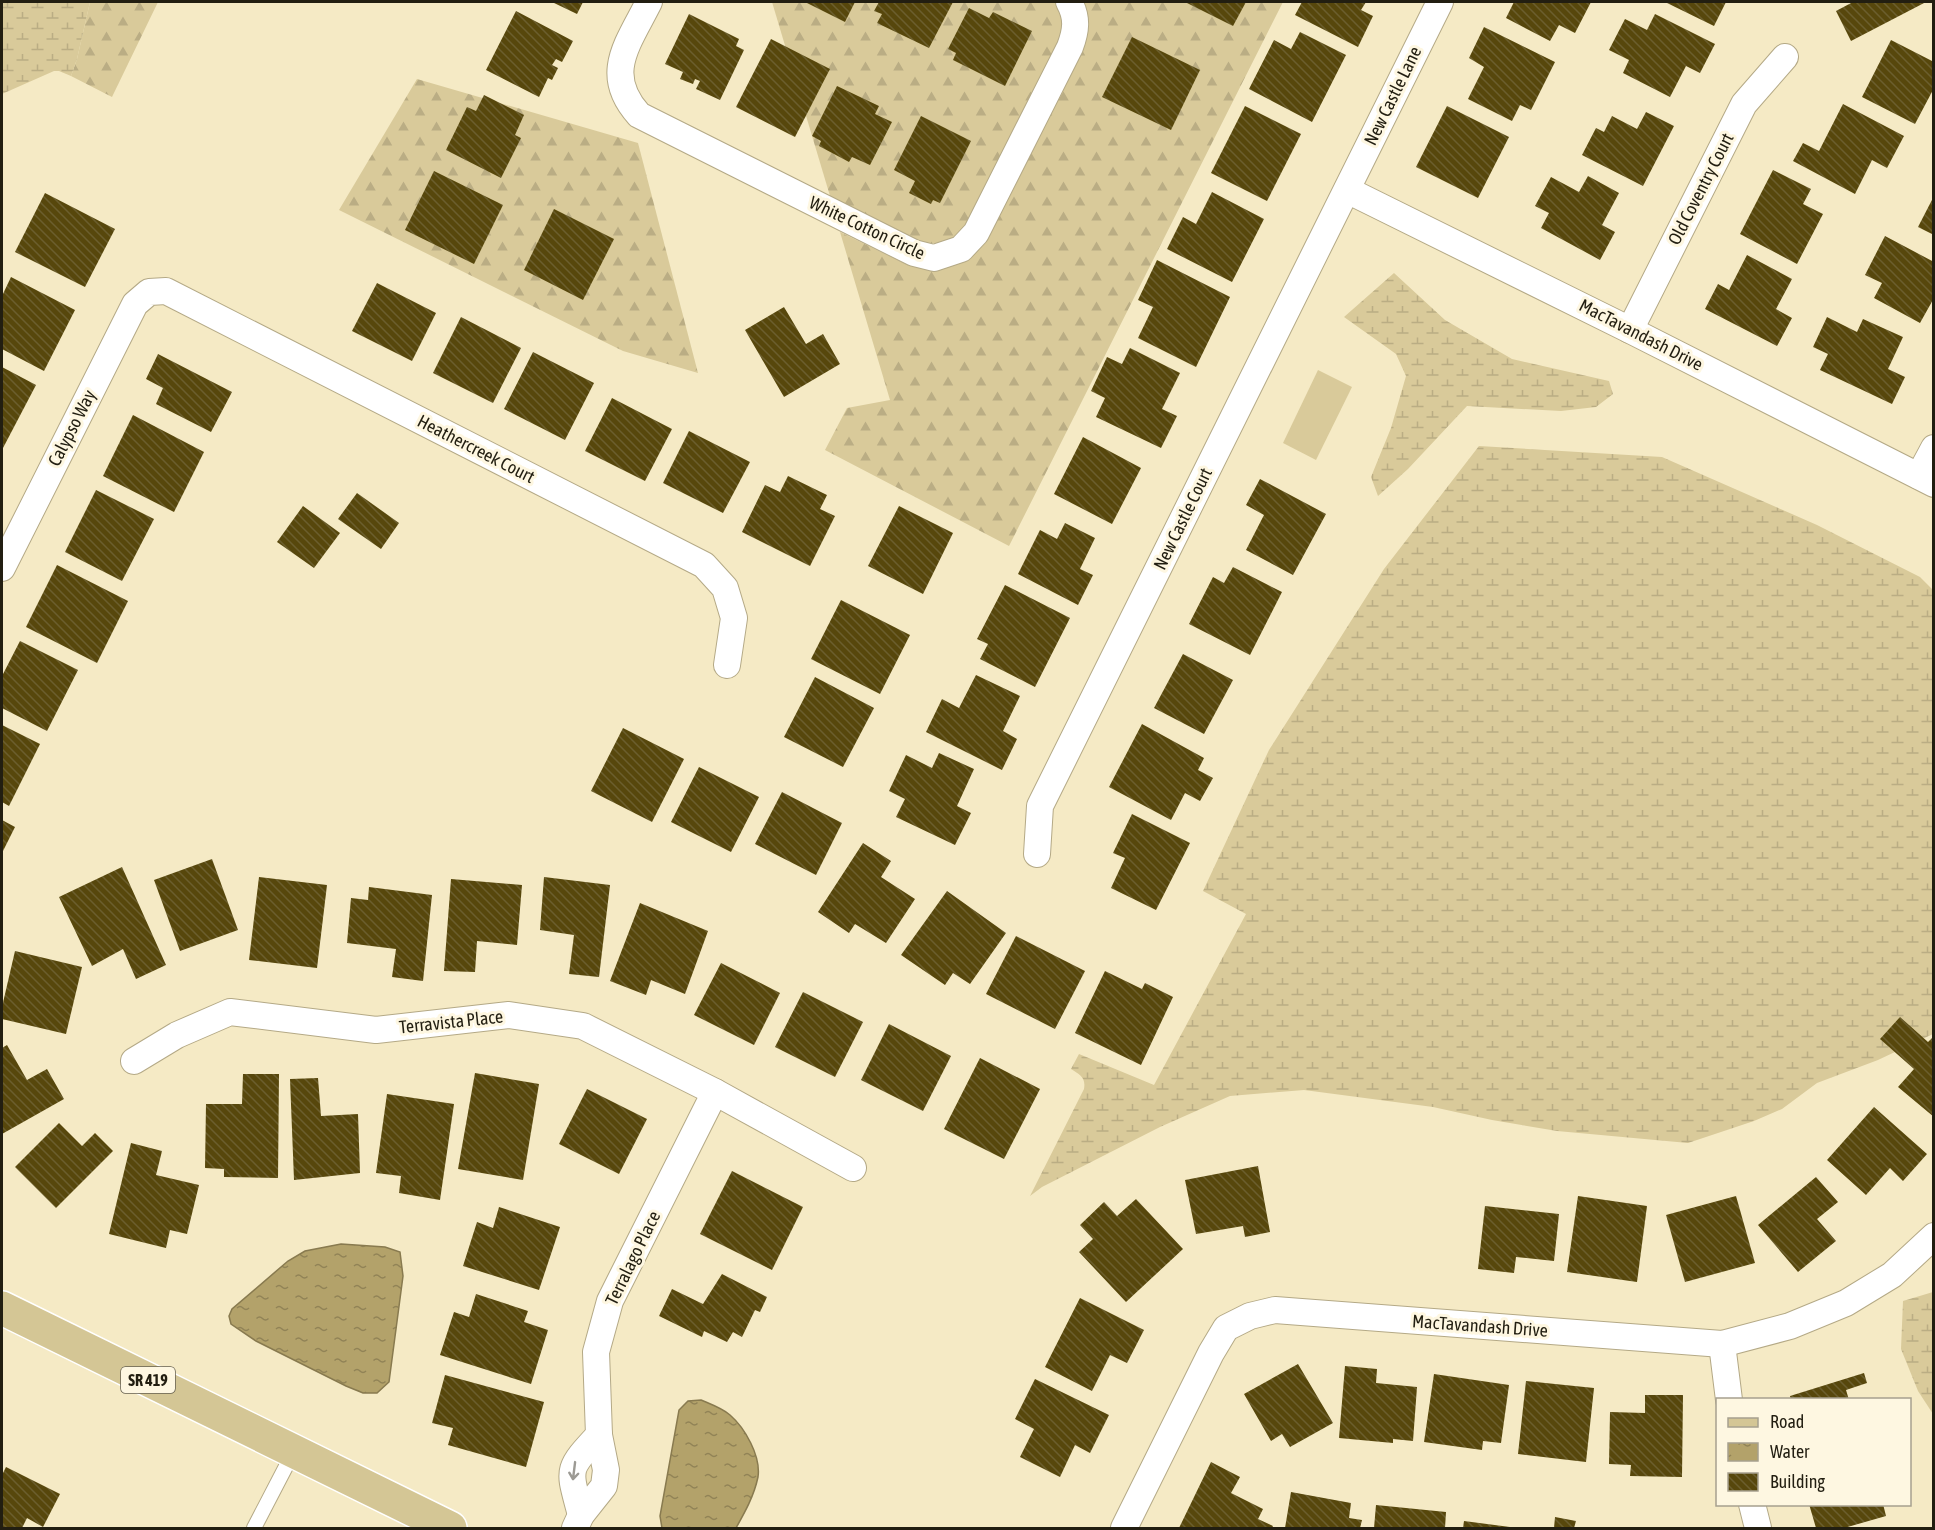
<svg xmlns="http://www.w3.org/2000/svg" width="1935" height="1530" font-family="'Asap Condensed',sans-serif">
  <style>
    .forest { fill: url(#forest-firs) }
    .wetland { fill: url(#wetland-marsh) }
    .pitch { fill: #d9ca9a }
    .water { fill: url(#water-ripples); stroke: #887a4f; stroke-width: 1.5 }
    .building { fill: url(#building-back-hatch) }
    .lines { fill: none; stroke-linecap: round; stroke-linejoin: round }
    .service-casing { stroke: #b4a986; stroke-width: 16 }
    .minor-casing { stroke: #b4a986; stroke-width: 28 }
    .primary-casing { stroke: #fff; stroke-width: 36 }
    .service { stroke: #fff; stroke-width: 14 }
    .minor { stroke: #fff; stroke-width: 26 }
    .primary { stroke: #d4c695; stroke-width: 33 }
    .oneway { stroke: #9c9a94 }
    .labels { text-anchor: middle; stroke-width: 6; stroke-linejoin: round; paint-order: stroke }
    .shield { fill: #fef7e1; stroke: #645f4f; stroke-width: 1.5 }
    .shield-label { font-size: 16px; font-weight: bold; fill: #221e11 }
    .street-label { font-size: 18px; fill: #221e11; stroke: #fef7e1 }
  </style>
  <defs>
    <pattern id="forest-firs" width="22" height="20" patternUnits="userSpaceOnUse" patternTransform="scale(1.5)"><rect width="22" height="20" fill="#d9ca9a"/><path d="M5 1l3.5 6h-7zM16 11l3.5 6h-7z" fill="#baad84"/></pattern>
    <pattern id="wetland-marsh" width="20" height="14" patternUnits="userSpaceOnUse" patternTransform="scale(1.5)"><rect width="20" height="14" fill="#d9ca9a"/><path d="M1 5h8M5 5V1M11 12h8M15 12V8" fill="none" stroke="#baad84"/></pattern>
    <pattern id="water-ripples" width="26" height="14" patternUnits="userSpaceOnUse" patternTransform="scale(1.5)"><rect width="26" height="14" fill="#b3a26a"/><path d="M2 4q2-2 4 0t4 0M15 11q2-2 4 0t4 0" fill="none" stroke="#918356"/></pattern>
    <pattern id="building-back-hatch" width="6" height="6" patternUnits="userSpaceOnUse" patternTransform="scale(1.5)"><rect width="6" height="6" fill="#57470c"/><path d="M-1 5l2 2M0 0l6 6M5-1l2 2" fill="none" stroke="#6b5e2e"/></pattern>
  </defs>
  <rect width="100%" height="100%" fill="#f5eac5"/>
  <g class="forest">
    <polygon points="90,2 158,2 112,97 71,76 77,59"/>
    <path d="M 772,2 L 1056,3 C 1063,17 1065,28 1059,42 L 967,226 C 951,242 941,246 919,241 L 830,196 Z"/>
    <polygon points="1084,2 1283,2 1009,546 825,450 847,408 890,400 840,232 908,265 931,271 964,261 1081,51 1088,28"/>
    <polygon points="417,79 638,143 698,373 623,351 339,210"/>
  </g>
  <g class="wetland">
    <polygon points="2,2 90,2 77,59 71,76 59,71 54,71 2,94"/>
    <polygon points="1394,273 1445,320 1512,359 1609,381 1613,394 1596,407 1561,411 1467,406 1408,469 1378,496 1371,477 1391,428 1406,376 1396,354 1344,317"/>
    <path d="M 1479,446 L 1662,457 L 1817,525 L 1920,577 L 1933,590 L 1933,1034 L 1878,1060 L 1817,1083 L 1782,1109 L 1754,1121 L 1688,1143 L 1557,1131 L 1492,1120 L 1433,1107 L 1304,1090 L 1230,1096 L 1160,1127 L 1042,1187 L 1030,1196 L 1084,1089 C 1086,1077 1080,1075 1071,1069 L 1079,1054 L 1154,1085 L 1246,914 L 1203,891 L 1269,750 L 1384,569 Z"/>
    <polygon points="1933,1292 1934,1292 1933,1414 1918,1391 1901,1349 1903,1301"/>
  </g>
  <polygon class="pitch" points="1318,370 1352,387 1316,460 1283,443"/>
  <g class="water">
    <polygon points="341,1244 385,1247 400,1252 403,1276 389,1382 377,1393 363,1393 346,1386 256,1341 231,1324 229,1316 232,1309 288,1261 305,1251"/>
    <path d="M 701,1400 C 710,1404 722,1408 730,1415 C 745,1428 761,1456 758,1477 C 754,1496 745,1512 736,1528 L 662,1528 L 660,1516 L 679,1410 L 688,1401 Z"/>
  </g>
  <g class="building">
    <polygon points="552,2 583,2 577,14"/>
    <polygon points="805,2 855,2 845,22"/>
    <polygon points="879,2 953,2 929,48 877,23 882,14 874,11"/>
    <polygon points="1185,2 1246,2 1233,26"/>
    <polygon points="1302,2 1366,2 1361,10 1373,16 1358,47 1295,15"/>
    <polygon points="1514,2 1591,2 1575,33 1559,25 1550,41 1506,18"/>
    <polygon points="1665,2 1726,2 1714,26"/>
    <polygon points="1853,2 1926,2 1851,41 1836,11"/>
    <polygon points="969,8 989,18 993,12 1032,31 1005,86 953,60 956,53 948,49"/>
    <polygon points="516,11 573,41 562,62 556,59 552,65 558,68 552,80 548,78 539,97 486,70"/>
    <polygon points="689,14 739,39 736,46 744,50 720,100 696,89 700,81 695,79 693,84 680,79 683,72 665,64"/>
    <polygon points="1655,14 1715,44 1700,73 1686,66 1670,97 1623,73 1629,60 1609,50 1625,19 1647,30"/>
    <polygon points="1484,27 1555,62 1531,110 1520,105 1512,121 1468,99 1484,67 1469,58"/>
    <polygon points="1300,32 1346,55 1312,122 1249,89 1274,40 1291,49"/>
    <polygon points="1132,37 1200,70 1171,130 1102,97"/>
    <polygon points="771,39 830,69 795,137 736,107"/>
    <polygon points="1891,40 1934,62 1934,88 1915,124 1862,97"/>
    <polygon points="837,86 879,106 875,114 892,122 870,165 852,157 849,162 819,146 821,141 812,136"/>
    <polygon points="484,95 524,115 515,135 521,138 501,178 446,150 467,107 476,111"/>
    <polygon points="1843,104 1904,136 1887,168 1872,160 1855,194 1793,161 1803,143 1819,151"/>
    <polygon points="1245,106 1301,134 1267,201 1211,173"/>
    <polygon points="1447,106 1509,137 1478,198 1416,167"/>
    <polygon points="1646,112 1674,126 1643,186 1582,155 1596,128 1604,132 1612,116 1637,129"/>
    <polygon points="921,116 971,141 940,203 933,200 931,204 909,193 915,181 894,170"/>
    <polygon points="1773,170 1811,189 1803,204 1823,214 1797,264 1740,234"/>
    <polygon points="434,171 503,205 474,264 405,230"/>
    <polygon points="1588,176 1619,193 1602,225 1615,232 1600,260 1541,228 1549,213 1535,206 1551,177 1579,192"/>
    <polygon points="1212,192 1264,219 1232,282 1167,249 1183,217 1196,224"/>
    <polygon points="45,193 115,229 85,287 15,252"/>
    <polygon points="1934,196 1934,235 1918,227"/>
    <polygon points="554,209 614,239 583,300 524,270"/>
    <polygon points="1885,236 1934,262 1934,298 1920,323 1874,298 1882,283 1865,275"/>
    <polygon points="1747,255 1792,279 1776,309 1792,318 1777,346 1705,309 1718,284 1729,290"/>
    <polygon points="1157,260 1230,297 1196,367 1138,338 1153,307 1138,300"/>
    <polygon points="11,277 75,310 44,371 2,349 2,296"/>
    <polygon points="377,283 436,313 412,361 352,331"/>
    <polygon points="784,307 806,344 823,334 840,364 784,397 745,330"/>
    <polygon points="461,317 521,348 493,403 433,373"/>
    <polygon points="1827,317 1857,332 1863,319 1903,337 1888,369 1905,377 1892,404 1820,370 1828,354 1813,347"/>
    <polygon points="1130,348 1180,373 1162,409 1177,416 1161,448 1096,417 1105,398 1091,391 1107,357 1122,364"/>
    <polygon points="533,352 594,383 565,440 504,409"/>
    <polygon points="158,354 232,392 211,432 156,404 163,388 146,379"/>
    <polygon points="2,367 36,385 3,448 2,447"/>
    <polygon points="612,398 672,429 645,481 585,451"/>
    <polygon points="133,415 204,452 174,512 103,476"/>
    <polygon points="689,431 750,462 723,513 663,483"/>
    <polygon points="1083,437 1141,468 1112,524 1054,494"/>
    <polygon points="788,476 827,495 820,509 835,516 810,566 742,532 765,485 780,492"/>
    <polygon points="1260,479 1326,514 1293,575 1246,550 1264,515 1246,505"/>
    <polygon points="96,490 154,519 122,581 65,552"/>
    <polygon points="357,493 399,523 381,549 338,519"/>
    <polygon points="303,506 340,533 314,568 277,542"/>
    <polygon points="899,506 953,533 923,594 868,566"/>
    <polygon points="1065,523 1095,538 1080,569 1093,575 1078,605 1018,574 1040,530 1057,539"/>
    <polygon points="57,565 128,601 97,663 26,627"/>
    <polygon points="1233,567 1282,592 1250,655 1189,624 1213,577 1224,583"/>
    <polygon points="1005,585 1070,618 1035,687 980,659 988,644 977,639"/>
    <polygon points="841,600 910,635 880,694 811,659"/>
    <polygon points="20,641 78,670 47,731 2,708 2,676"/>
    <polygon points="1183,654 1233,680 1204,734 1154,708"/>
    <polygon points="976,675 1020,696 1003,731 1017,739 1002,770 926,732 942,699 959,708"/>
    <polygon points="815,677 874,708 843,767 784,737"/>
    <polygon points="1142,724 1204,758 1198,770 1213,778 1200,801 1185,793 1171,820 1109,787"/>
    <polygon points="2,725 40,744 9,806 2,802"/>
    <polygon points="623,728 684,759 652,822 591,791"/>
    <polygon points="939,753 974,769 957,806 971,813 955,845 896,817 905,799 889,791 906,755 932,768"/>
    <polygon points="699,767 759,797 731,852 671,822"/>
    <polygon points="782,792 842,823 816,875 755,844"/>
    <polygon points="1132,814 1190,843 1156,910 1111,888 1125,858 1113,853"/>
    <polygon points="2,820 15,827 2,853"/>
    <polygon points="863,843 891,861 881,877 915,899 886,943 855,924 849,933 818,912"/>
    <polygon points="212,859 238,930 180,951 154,880"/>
    <polygon points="122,867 166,965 136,979 123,949 92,966 59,897"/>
    <polygon points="259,877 327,885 317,968 249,960"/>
    <polygon points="544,877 610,885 599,977 569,974 574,935 540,930"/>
    <polygon points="451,879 522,885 517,945 477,941 475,972 444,971"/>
    <polygon points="369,887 432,895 423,981 392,977 396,949 347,943 351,898 368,900"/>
    <polygon points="947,891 1006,933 970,984 953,973 945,985 901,955"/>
    <polygon points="640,903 708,931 685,994 651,980 646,995 610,981"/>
    <polygon points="1016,936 1085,971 1055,1029 986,994"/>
    <polygon points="15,951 82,967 66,1034 2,1019 2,1007"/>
    <polygon points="721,963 780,993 754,1045 694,1015"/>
    <polygon points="1105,971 1142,989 1145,983 1173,997 1141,1065 1075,1033"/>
    <polygon points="803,992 863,1022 835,1077 775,1047"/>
    <polygon points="1900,1017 1928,1042 1934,1036 1934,1117 1898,1087 1914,1069 1880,1039"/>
    <polygon points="889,1024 951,1056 923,1111 861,1080"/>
    <polygon points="7,1045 27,1080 47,1069 64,1099 2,1134 2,1048"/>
    <polygon points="980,1058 1040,1089 1004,1159 944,1129"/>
    <polygon points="475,1073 539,1084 523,1180 458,1169"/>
    <polygon points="243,1074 279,1074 278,1178 224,1177 224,1169 205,1168 206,1104 242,1104"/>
    <polygon points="318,1078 321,1116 358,1114 360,1173 294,1180 290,1079"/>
    <polygon points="587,1089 647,1119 619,1174 559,1144"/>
    <polygon points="387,1094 454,1104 440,1200 399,1193 401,1176 376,1173"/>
    <polygon points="1874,1107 1927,1154 1903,1181 1890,1168 1866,1195 1827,1160"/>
    <polygon points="59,1123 82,1146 95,1133 113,1151 56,1208 15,1167"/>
    <polygon points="131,1143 162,1151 156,1175 199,1185 187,1234 170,1230 166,1248 109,1234"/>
    <polygon points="1258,1166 1270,1232 1245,1237 1243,1226 1196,1234 1185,1180"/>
    <polygon points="732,1171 803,1207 772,1270 700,1234"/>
    <polygon points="1816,1177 1838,1202 1817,1219 1836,1241 1798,1272 1758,1225"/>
    <polygon points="1578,1196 1647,1206 1637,1282 1567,1272"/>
    <polygon points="1736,1196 1755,1263 1685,1282 1666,1215"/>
    <polygon points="1136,1199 1183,1249 1126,1302 1079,1252 1093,1239 1080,1225 1104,1202 1117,1216"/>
    <polygon points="1485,1206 1559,1214 1554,1261 1516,1257 1514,1273 1478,1269"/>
    <polygon points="499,1207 560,1227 539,1290 463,1266 477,1222 493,1228"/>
    <polygon points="722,1274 767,1297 760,1312 755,1310 742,1337 733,1332 727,1342 704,1331 702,1337 659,1316 672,1289 703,1304"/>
    <polygon points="476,1294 528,1311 524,1322 548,1330 531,1384 440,1355 454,1312 469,1317"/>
    <polygon points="1080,1298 1144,1330 1127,1363 1110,1355 1092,1391 1045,1367"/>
    <polygon points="1298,1364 1333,1423 1290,1447 1282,1434 1271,1441 1244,1394"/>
    <polygon points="1345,1366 1377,1369 1376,1383 1417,1387 1413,1441 1393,1439 1393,1443 1339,1438"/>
    <polygon points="1864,1373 1867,1383 1846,1390 1849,1400 1791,1400 1790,1396"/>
    <polygon points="1434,1374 1509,1385 1501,1443 1483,1441 1482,1450 1424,1442"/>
    <polygon points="445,1375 544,1402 526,1467 448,1445 453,1428 432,1423"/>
    <polygon points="1035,1379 1109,1415 1090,1453 1075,1445 1060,1477 1020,1457 1034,1429 1015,1419"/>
    <polygon points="1526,1381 1594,1388 1586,1462 1518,1454"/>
    <polygon points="1645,1395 1683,1395 1682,1477 1630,1476 1631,1465 1609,1464 1610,1412 1645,1413"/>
    <polygon points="1211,1462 1240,1477 1231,1493 1263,1509 1258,1519 1273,1526 1272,1528 1179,1528"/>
    <polygon points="6,1467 60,1494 43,1527 27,1518 22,1528 2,1528 2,1475"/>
    <polygon points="1291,1492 1351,1503 1349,1518 1362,1520 1360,1528 1285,1528"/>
    <polygon points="1809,1504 1883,1504 1886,1516 1844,1528 1816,1528"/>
    <polygon points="1376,1505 1446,1512 1445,1528 1374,1528"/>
    <polygon points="1555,1517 1576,1521 1574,1528 1554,1528"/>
    <polygon points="1464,1521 1510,1527 1510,1528 1463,1528"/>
  </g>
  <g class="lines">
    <defs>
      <polyline id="service" points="254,1528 294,1451"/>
      <g id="minor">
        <path d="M 649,2 C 628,44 602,74 639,115 L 914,253 L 934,258 L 961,249 L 976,233 L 1070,47 C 1076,31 1078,18 1069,2"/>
        <polyline points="1347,190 1630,330 1934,484"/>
        <polyline points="1630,330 1744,104 1785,57"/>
        <polyline points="1919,476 1934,448"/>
        <polyline points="2,568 135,304 149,292 166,291 704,565 725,588 734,618 727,665"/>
        <polyline points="1037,854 1040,806 1440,2"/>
        <polyline points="134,1061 177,1035 230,1012 376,1030 509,1015 583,1026 715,1092 853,1168"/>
        <polyline points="1722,1344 1729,1400"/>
        <polyline points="1752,1504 1758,1528"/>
        <path d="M 581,1515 C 569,1469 565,1471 599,1435"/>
        <polyline points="575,1528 581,1515 604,1486 606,1470 599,1435 596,1352 610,1301 715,1092"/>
        <polyline points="1124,1528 1211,1353 1226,1328 1250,1316 1275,1310 1722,1344 1790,1326 1846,1303 1892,1275 1934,1236"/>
      </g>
      <polyline id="primary" points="2,1308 450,1528"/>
    </defs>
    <use href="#service" class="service-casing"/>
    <use href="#minor" class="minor-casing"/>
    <use href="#primary" class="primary-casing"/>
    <use href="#service" class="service"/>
    <use href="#minor" class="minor"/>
    <use href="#primary" class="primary"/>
  </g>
  <defs><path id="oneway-shaft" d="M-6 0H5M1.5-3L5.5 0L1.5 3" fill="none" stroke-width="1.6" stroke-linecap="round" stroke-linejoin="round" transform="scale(1.5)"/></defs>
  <use class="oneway" href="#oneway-shaft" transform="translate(574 1471) rotate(97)"/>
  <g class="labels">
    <rect class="shield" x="121" y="1367" width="54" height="26" rx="4.5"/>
    <g class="shield-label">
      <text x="148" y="1386">SR 419</text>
    </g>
    <g class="street-label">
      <text transform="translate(1393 96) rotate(-64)" y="6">New Castle Lane</text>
      <text transform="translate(1701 189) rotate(-63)" y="6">Old Coventry Court</text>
      <text transform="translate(867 228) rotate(25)" y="6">White Cotton Circle</text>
      <text transform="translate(1641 335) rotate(27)" y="6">MacTavandash Drive</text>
      <text transform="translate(72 428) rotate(-63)" y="6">Calypso Way</text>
      <text transform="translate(476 449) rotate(27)" y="6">Heathercreek Court</text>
      <text transform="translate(1183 519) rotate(-64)" y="6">New Castle Court</text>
      <text transform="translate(451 1022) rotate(-6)" y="6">Terravista Place</text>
      <text transform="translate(633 1258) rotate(-64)" y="6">Terralago Place</text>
      <text transform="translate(1480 1326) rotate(4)" y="6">MacTavandash Drive</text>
    </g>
  </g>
  <rect width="1935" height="1530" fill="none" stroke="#221e11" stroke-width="6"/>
  <rect x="1716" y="1398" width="195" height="108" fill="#fef7e1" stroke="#a6a08e" stroke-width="1.5"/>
  <rect x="1728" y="1418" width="30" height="9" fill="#d4c695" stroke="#a6a08e" stroke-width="1.5"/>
  <text x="1770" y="1428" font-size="18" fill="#221e11">Road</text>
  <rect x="1728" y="1443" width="30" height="18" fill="url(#water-ripples)" stroke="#a6a08e" stroke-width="1.5"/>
  <text x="1770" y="1458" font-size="18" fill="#221e11">Water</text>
  <rect x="1728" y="1473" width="30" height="18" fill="url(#building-back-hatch)" stroke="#a6a08e" stroke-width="1.5"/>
  <text x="1770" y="1488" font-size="18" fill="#221e11">Building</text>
</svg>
